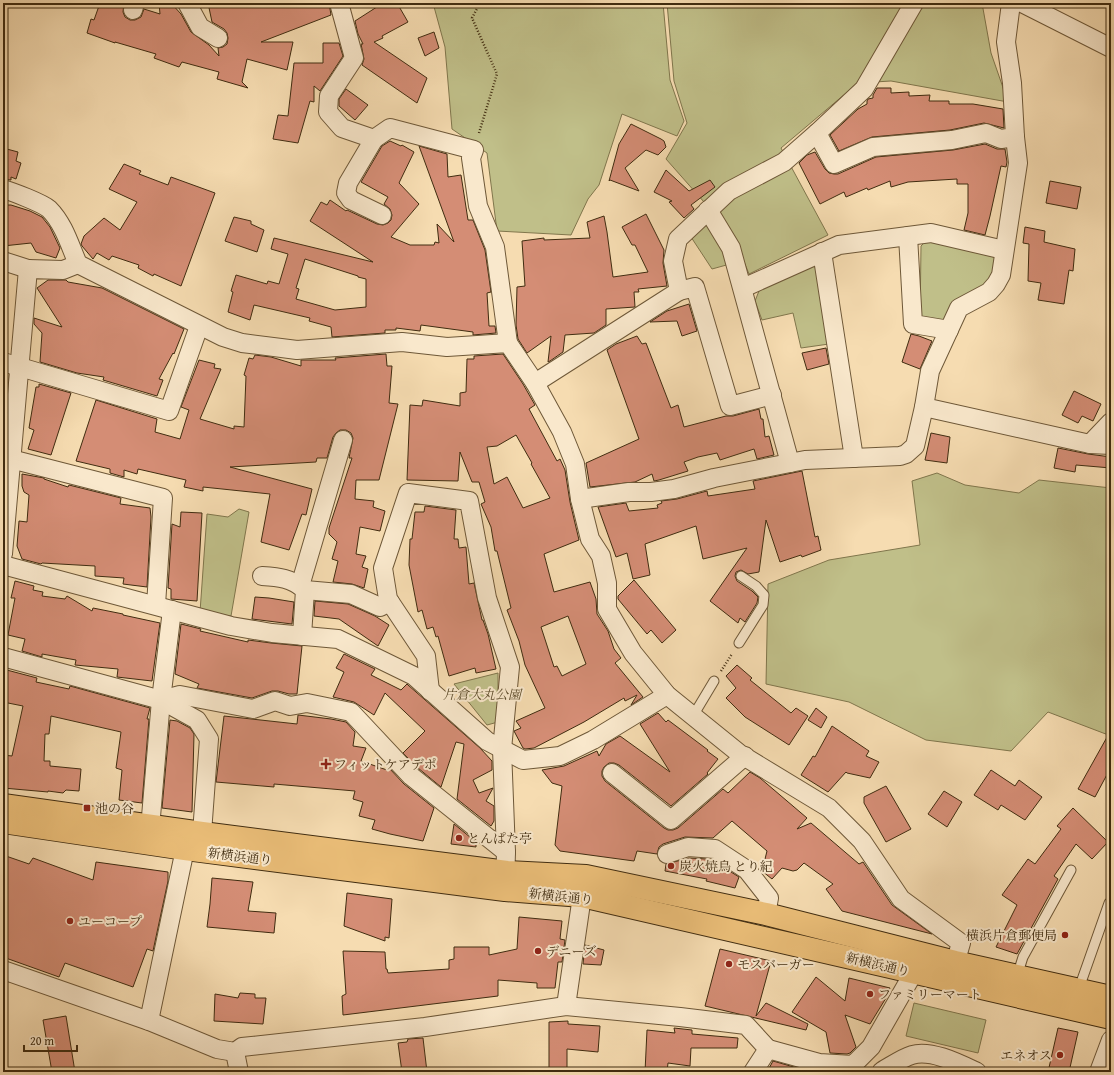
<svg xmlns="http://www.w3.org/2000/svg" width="1114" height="1075" font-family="'Gentium Book Plus','Noto Serif JP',serif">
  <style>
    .green { fill: #c0bf89; stroke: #80764c }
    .building { fill: #d48d75; stroke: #402c10; fill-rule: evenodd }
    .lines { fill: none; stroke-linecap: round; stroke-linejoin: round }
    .service-casing { stroke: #6e5838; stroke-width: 11 }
    .minor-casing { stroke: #6e5838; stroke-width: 20 }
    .primary-casing { stroke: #402c10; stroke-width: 24 }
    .path { stroke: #402c10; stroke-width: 2.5; stroke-dasharray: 1 2; stroke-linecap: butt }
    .service { stroke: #f9e8cc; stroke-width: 9 }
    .minor { stroke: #f9e8cc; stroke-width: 18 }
    .primary { stroke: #ebbe78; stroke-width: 22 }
    .poi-dot { fill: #8f2418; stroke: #f9e8cc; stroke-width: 1.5 }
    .labels { text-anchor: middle; stroke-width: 4; stroke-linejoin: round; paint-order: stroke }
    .park-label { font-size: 13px; font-style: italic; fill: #5a4928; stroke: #f9e8cc }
    .poi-label { font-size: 13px; fill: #402c10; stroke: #f9e8cc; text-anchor: start }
    .street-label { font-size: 13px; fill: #402c10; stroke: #f9e8cc }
  </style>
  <rect width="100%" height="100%" fill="#f6dcb1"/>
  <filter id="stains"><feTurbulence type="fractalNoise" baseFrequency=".005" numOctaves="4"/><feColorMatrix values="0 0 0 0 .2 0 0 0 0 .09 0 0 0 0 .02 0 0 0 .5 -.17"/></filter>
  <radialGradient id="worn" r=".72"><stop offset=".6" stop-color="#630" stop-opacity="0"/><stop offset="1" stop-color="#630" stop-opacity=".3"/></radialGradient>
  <g class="green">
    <polygon points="433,3 663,3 670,80 684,121 677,136 622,114 599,185 588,199 571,235 497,231 487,153 452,129 445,47"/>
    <polygon points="667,3 982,3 991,53 1008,102 891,81 858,83 781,148 828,235 749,274 738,247 704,202 666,159 687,123 674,81"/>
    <polygon points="706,223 722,243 730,264 712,269 691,237"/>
    <polygon points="927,240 998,258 996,276 944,325 920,322 921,246"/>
    <polygon points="812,265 816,268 829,344 801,348 793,313 762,320 755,301 761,286"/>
    <polygon points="937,473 965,485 1019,493 1039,480 1111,488 1111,736 1048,712 1011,751 926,740 849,702 766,684 768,584 829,560 920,545 912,481"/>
    <polygon points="239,509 249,512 231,616 200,612 207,514 228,517"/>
    <polygon points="498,673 498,722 487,725 454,684"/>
    <polygon points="914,1003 986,1020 978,1053 906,1036"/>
  </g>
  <g class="building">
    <polygon points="100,3 124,3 123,12 125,17 130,20 135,20 141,17 144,9 160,14 159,3 171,3 181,14 191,32 209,45 219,56 218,48 223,47 227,44 228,38 227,33 224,29 212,22 208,3 329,3 331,15 261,42 293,42 287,70 247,59 242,82 248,88 217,79 219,72 182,62 179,67 154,58 156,54 115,42 115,43 87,33 91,19 94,20"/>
    <polygon points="383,3 397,3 408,22 382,36 383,38 374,42 427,78 417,103 362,65 364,59 361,44 363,44 358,34 355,21"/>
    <polygon points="434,32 439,48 425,56 418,38"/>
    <polygon points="323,43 339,43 343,56 320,91 314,86 314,102 310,101 298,143 273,139 278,115 288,116 294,63 323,63"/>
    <polygon points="877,88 891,88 891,93 909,92 909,96 930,95 929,101 949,101 949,104 973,104 1003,109 1004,128 984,123 950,130 872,137 839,151 830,135 858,109 867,104 867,101 868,99 873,98 873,95"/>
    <polygon points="346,89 368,105 355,120 339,106 339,99"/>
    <polygon points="631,124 661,139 664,141 666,147 658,155 646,150 625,168 639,191 610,180 609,181 619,144"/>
    <path d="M 390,141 L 401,146 L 402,145 L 414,152 L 399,183 L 419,204 L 391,237 L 410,245 L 434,245 L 435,242 L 439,243 L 437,224 L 454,242 L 419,146 L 447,154 L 448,177 L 461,175 L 468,220 L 473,220 L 485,250 L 491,292 L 487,293 L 489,326 L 495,326 L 496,333 L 473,335 L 473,332 L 421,325 L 420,331 L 396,328 L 396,330 L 385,330 L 385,333 L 332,337 L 331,327 L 309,321 L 310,318 L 254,305 L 250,320 L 228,312 L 233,292 L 231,291 L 236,275 L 267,284 L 268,281 L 279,284 L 288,254 L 271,249 L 274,238 L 373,262 L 310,221 L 321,202 L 327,205 L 330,200 L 346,211 L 347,210 L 377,224 L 383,225 L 388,223 L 391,220 L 392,215 L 390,209 L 384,204 L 388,197 L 361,182 L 382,146 ZM 305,259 L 358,276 L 358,277 L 366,279 L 366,307 L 335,310 L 296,299 L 299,289 L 296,288 Z"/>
    <polygon points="985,144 997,149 1005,149 1007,162 1006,167 1001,166 990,216 985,235 964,230 968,213 968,184 957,184 957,179 908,182 891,187 890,181 868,190 867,188 846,197 844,192 820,204 799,163 807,155 815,152 825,169 829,173 834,174 838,174 876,157 953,150"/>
    <polygon points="3,148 18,152 16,161 21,163 16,179 11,177 11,180 3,179"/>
    <polygon points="124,164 141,171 139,174 168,185 171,177 215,193 181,286 154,274 153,276 138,268 139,265 112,256 109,260 97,253 93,259 82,246 81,244 84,236 104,218 120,230 137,202 109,189"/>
    <polygon points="666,170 689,191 710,180 715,187 691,205 694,209 684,218 669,202 672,201 654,192"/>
    <polygon points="1050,181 1081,187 1077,209 1046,203"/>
    <polygon points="3,205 11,205 30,211 42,217 50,227 60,248 56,258 36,252 31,243 3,246"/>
    <polygon points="646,214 664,250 663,263 667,286 638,289 639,292 634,292 635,307 606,309 606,325 594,333 565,335 563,352 550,361 548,362 551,336 527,353 518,339 516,325 517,287 525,286 522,241 544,238 544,240 590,238 587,222 604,216 607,232 613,277 648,272 635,245 632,245 622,227"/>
    <polygon points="234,217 251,221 251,224 264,230 257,252 225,241"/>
    <polygon points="1025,227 1045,231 1044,242 1075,249 1073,271 1069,270 1064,304 1038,300 1041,283 1028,281 1029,244 1023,243"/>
    <polygon points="48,280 66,280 68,282 102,288 184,329 174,354 173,353 159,379 163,380 157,396 103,380 104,377 77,373 40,362 42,333 34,324 34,318 62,327 37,288"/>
    <polygon points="689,304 697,331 682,336 677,321 650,322 667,311"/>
    <polygon points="911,334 919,336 932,341 920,369 902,362"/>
    <polygon points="637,336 642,344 646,343 671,408 678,405 684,427 726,416 733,416 759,409 761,419 763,419 765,437 769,436 774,455 757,459 754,449 720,460 717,453 698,457 684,462 688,471 659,480 654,481 652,474 635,482 590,487 586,463 639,439 607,350 616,344"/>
    <polygon points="826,348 829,364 807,370 802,353"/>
    <polygon points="386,354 387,366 392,366 389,403 398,404 379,480 356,480 355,499 374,501 373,507 385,511 380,531 360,527 356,554 366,556 362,567 368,569 364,588 352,584 333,582 338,561 332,559 337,542 329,534 329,528 352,458 349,458 353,438 351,433 346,430 340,430 336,433 333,437 327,458 317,458 316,462 230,467 312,489 306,515 302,514 289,550 261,542 270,494 203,487 203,491 184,487 186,480 138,469 137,474 124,470 124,477 110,473 110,469 76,461 96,400 157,419 155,432 180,439 189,410 181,407 199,360 215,364 214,368 221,369 200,419 234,429 234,426 244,427 246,376 244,375 249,358 253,359 255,355 271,357 301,366 301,360 336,360 335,358"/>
    <path d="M 503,354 L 523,384 L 535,405 L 529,409 L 557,461 L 560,459 L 565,470 L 570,502 L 579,540 L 544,554 L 554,592 L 590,582 L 596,599 L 597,614 L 608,631 L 614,649 L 621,658 L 615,663 L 643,697 L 631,705 L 637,695 L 625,701 L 624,698 L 584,722 L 534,748 L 525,749 L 523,748 L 514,731 L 521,728 L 516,721 L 545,708 L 525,665 L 519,641 L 507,610 L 511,608 L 497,551 L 495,551 L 491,527 L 481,504 L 485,502 L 479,482 L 472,482 L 460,452 L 458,481 L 407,480 L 410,405 L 422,406 L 423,400 L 460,406 L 460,393 L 466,392 L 467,359 L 474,359 L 474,356 ZM 516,435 L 532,463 L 531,464 L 550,498 L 523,508 L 507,477 L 494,484 L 487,447 L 497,446 ZM 568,616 L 586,664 L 562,676 L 557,666 L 554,667 L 541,627 Z"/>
    <polygon points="39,384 71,393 51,455 28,449 34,430 29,428 36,387 39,387"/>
    <polygon points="1074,391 1101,404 1093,421 1082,416 1078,423 1062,415"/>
    <polygon points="931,433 950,437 947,463 925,460"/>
    <polygon points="1058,448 1088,454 1111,457 1111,468 1076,465 1075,472 1054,468"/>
    <polygon points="802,471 815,537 818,536 821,550 802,557 801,555 780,562 766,520 759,572 748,574 741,570 736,572 735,576 737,581 752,591 758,597 757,603 745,622 740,618 738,623 710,601 747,548 703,559 696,526 645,544 650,575 633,579 627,553 616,557 598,507 626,503 629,511 658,508 657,505 662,503 661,501 677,499 707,491 708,496 755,489 753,481"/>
    <polygon points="22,474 44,478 44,479 68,487 69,485 121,498 120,504 150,508 151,517 147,587 123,584 124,578 95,576 95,566 42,563 41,564 22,559 17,546 19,521 27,522 29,495 24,492 22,486"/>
    <polygon points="425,506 456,510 454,539 458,539 459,548 466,547 469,584 474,583 482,620 483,620 488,634 496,669 476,673 475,668 449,676 438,636 436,637 433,627 427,629 422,610 418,612 409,565 410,539 412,539 415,512 424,512"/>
    <polygon points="181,512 202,513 197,601 171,599 171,589 168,588 172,524 180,527"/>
    <polygon points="634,580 676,630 662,643 651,630 647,634 618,599 618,596"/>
    <polygon points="15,581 34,586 33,590 43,592 42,596 65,599 67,596 92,611 93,608 123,614 123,615 160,623 152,681 117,677 118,669 75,665 76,660 42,654 42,657 22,651 25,639 8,635 15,598 11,598"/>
    <polygon points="255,597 269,598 294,602 292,624 252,619"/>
    <polygon points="315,601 348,604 375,616 389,625 378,646 339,619 314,616"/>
    <polygon points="181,624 201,629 200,631 248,642 248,640 271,643 302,646 297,694 289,694 278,691 272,691 252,698 197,688 199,684 175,674"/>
    <polygon points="344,654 375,669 371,675 401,690 407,684 408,685 480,748 492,761 492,770 473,780 479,793 493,788 486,801 494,806 494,821 491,826 457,799 464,744 456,742 441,787 418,768 403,753 425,731 385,693 374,715 354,702 333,697 344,672 336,668"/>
    <polygon points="737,665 752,678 750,680 791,713 796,708 808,716 789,745 745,717 726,698 736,688 726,676"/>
    <polygon points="3,669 37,678 36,682 69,689 70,686 150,708 147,719 149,719 142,803 119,800 122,770 116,768 121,732 51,716 49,734 45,734 44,761 50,761 50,766 81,769 79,791 66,790 63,793 48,791 48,792 3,788 3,755 12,756 23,706 3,702"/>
    <polygon points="816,708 827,717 821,728 808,720"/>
    <polygon points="658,713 666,722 668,720 708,750 707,751 718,759 707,773 708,774 671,806 619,765 614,763 609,763 604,767 602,771 602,776 605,781 664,828 668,830 673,830 678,828 723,789 728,793 750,772 760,778 807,818 797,829 811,823 859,864 863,862 892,905 932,934 842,911 826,889 833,884 804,863 797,870 793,871 782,868 772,879 762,871 767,851 732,821 713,838 685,837 663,844 659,847 657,854 637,851 634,861 560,851 555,845 562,786 552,783 542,770 564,766 597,751 599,756 606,744 620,736 670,772 640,724"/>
    <polygon points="298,715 331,719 346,722 355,732 353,746 366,748 361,761 387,770 389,768 404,784 434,808 423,841 390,834 372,829 375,820 359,816 363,802 353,799 355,791 274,784 274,787 216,782 224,716 297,724"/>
    <polygon points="170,720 177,721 190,728 194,734 192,812 162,808"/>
    <polygon points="832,726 869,751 866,756 879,762 870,778 847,773 846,772 828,792 801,775 813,756 815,757"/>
    <polygon points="1111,730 1111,767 1095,797 1078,789"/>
    <polygon points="991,770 1015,786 1019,780 1042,797 1025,820 1001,805 998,810 974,795"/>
    <polygon points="886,786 911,829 886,842 864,803 864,797"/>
    <polygon points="944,791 962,802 947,827 928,814"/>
    <polygon points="1073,808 1108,842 1092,859 1076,844 1054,876 1058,879 1017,954 996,947 1017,905 1002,895 1028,859 1035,864 1061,829 1057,826"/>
    <polygon points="454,824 476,842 476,847 451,844"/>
    <polygon points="3,855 29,864 33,858 93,880 96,862 168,872 168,881 153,951 147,949 133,987 65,963 59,977 3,957"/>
    <polygon points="689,858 707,859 707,860 715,862 739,877 735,888 706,881 707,879 665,871 666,864"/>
    <polygon points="212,878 253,882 248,911 276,913 274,933 207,927 210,904"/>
    <polygon points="347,893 392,899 389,938 385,937 385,941 344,926"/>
    <polygon points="519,917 562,921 560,939 565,940 562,962 558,962 555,988 537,988 537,983 498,980 498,996 343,1015 342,996 346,994 343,951 385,952 386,969 387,969 388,973 449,969 449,960 454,959 454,947 489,947 489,955 517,949"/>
    <polygon points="585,945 604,950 601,965 583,964"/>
    <polygon points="720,949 771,961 756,1016 766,1003 808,1024 806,1030 705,1006"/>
    <polygon points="816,977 845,1001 849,978 890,988 886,998 870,1024 845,1015 856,1047 850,1053 847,1054 830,1053 826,1032 792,1012"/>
    <polygon points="240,993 255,994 255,998 266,998 263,1024 214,1021 215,994 238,998"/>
    <polygon points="66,1016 75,1072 52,1072 43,1020"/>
    <polygon points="568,1021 568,1024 600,1026 598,1052 567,1049 567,1072 549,1072 549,1022"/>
    <polygon points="674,1028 692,1030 692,1034 738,1038 737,1048 691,1048 690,1066 668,1063 667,1072 645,1072 647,1030 675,1033"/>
    <polygon points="1058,1028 1078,1032 1069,1072 1048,1072"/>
    <polygon points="423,1038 427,1072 402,1072 398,1043 407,1042 408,1039"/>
    <polygon points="773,1061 811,1072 767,1072"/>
  </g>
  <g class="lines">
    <defs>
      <g id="service">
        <polyline points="739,643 763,605 764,595 756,586 741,576"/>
        <polyline points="693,716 714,681"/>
        <polyline points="1017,976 1023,957 1071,870"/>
        <polyline points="1078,991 1109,903 1111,902"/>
      </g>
      <g id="minor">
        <polyline points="187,3 200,27 218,38"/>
        <polyline points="339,3 354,58 329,96 328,112 342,128 374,139 390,128 474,150 471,158 478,206 495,247 508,343"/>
        <polyline points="1022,3 1111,48"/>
        <polyline points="133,10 135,3"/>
        <polyline points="817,133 864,89 914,3"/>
        <polyline points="374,139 348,183 346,193 351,200 382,215"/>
        <path d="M 3,189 C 13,192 42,203 49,209 C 64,224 70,246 78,264 L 223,337 L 242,343 L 297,350 L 402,342 L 447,347 L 508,343 L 535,383 L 562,432 L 575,464 L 580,499 L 590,539 L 601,556 L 607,583 L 607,609 L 633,653 L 667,695 L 740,754 L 829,808 L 862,841 L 901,899 L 961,943 L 952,974"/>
        <polyline points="708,210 731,248 790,463"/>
        <polyline points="908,236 913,324 949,330"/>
        <polyline points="822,252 854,458"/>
        <polyline points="3,261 28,269"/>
        <polyline points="743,288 839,245 931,233 1004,250"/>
        <polyline points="679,291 695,287 730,406 772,395"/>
        <polyline points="3,362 169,411 199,326"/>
        <polyline points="535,383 679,291 673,261 678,239 729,191 784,162 817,133 834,164 873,147 952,140 986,133 1001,139 1015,137 1012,83 1006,42 1011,3"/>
        <polyline points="924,407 1090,444 1111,445"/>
        <polyline points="1090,444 1111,422"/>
        <polyline points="3,457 163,498 156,605"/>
        <polyline points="580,499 629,492 651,492 674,489 714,478 805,460 900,456 906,454 915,446 924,407 930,371 959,308 989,292 996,284 1001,275 1018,163 1015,137"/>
        <polyline points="3,554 28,269 63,270 78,264"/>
        <polyline points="3,565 231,626 272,633 338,639 414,676 487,741 523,760 560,756 593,740 667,695"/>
        <path d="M 262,576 C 278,577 292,578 305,590 L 302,636"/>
        <polyline points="300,586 343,440"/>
        <polyline points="305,590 351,594 380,607 390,602"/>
        <polyline points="3,657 161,700 197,720 209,739 202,833"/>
        <polyline points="430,691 426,656 388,599 383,568 408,493 469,501 487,598 510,667 502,749 506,852 505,885"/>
        <polyline points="161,700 180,695 253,709 275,701 290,706 307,703 351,712 411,776 506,852"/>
        <polyline points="612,773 671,820 745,756"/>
        <polyline points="149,840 161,700 172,610"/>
        <polyline points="667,854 688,847 715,849 747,870 769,898 766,914"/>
        <polyline points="3,970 149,1021 217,1049 235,1052 242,1047 425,1027 566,1006 680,1017 746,1025 768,1049 753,1072"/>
        <polyline points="566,1006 582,896"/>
        <polyline points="149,1021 185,849"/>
        <polyline points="768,1049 819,1063 853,1065 871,1047 914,972 917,960"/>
        <polyline points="235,1052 239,1072"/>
        <path d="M 882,1071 C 891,1066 902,1058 912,1055 C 931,1049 960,1064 977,1072"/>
        <polyline points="1099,1072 1111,1040"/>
      </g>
      <g id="primary">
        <polyline points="3,805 202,833 507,872 586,876 766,914 955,962 1111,997"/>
        <polyline points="3,822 185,849 505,890 582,896 1111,1018"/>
      </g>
    </defs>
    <use href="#service" class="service-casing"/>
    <use href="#minor" class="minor-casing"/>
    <use href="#primary" class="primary-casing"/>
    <g class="path">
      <polyline points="479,133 497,74 472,18 480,3"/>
      <polyline points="721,671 732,654"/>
    </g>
    <use href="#service" class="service"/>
    <use href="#minor" class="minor"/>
    <use href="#primary" class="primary"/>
  </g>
  <g class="poi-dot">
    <path d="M324 758h4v4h4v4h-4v4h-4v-4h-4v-4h4z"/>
    <rect x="83" y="804" width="8" height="8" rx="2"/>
    <circle cx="459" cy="838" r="4"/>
    <circle cx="671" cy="866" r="4"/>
    <circle cx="70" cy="921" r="4"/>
    <circle cx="1065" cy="935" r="4"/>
    <circle cx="538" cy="951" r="4"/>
    <circle cx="729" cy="964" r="4"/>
    <circle cx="870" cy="994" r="4"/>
    <circle cx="1060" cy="1055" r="4"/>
  </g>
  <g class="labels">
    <g class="park-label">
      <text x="482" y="699">片倉大丸公園</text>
    </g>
    <g class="poi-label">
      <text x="334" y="769">フィットケアデポ</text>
      <text x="95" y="813">池の谷</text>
      <text x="467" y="843">とんぱた亭</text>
      <text x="679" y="871">炭火焼鳥 とり紀</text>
      <text x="78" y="926">ユーコープ</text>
      <text x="1057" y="940" text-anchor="end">横浜片倉郵便局</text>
      <text x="546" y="956">デニーズ</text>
      <text x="737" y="969">モスバーガー</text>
      <text x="878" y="999">ファミリーマート</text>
      <text x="1052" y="1060" text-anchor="end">エネオス</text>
    </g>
    <g class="street-label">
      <text transform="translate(240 856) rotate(7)" y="5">新横浜通り</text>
      <text transform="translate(561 896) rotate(6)" y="5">新横浜通り</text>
      <text transform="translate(878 964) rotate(13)" y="5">新横浜通り</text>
    </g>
  </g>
  <rect width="1114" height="1075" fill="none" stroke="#f6dcb1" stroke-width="16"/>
  <rect x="4" y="4" width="1106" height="1067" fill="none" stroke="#402c10" stroke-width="2"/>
  <rect x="8" y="8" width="1098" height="1059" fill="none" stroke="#402c10"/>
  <path d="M24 1045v6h53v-6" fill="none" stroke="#402c10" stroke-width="2"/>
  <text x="30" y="1045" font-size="12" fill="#402c10" stroke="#f9e8cc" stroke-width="3" paint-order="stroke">20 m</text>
  <rect width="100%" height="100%" filter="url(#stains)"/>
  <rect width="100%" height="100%" fill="url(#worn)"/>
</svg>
